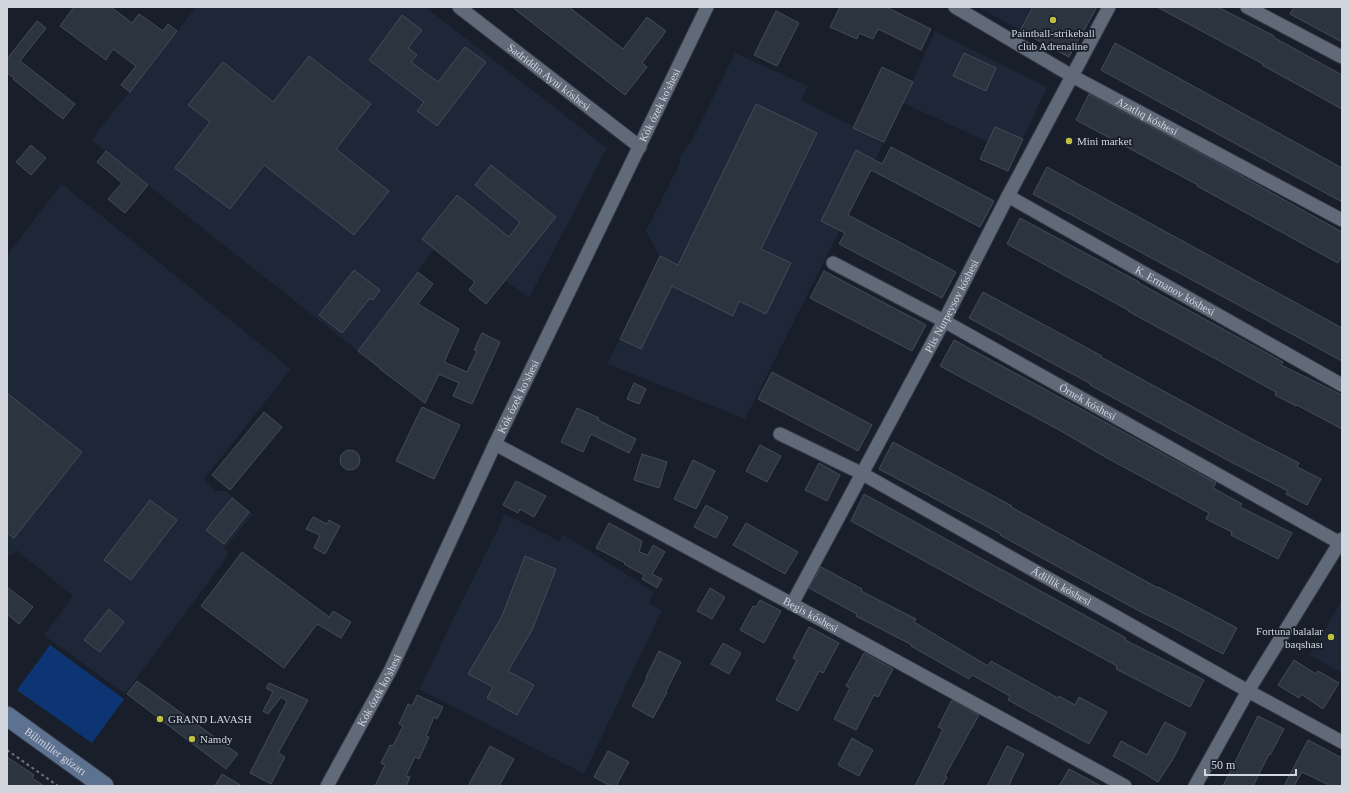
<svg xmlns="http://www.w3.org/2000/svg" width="1349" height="793" font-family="Georgia,serif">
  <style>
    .built { fill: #1d2738 }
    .green { fill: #0e3573 }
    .building { fill: #2c3440; stroke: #444c5a }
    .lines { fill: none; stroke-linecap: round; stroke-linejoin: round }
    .street-casing { stroke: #353a44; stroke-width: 15 }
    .secondary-casing { stroke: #353a44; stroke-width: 21 }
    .path { stroke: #6c727c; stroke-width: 2; stroke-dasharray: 3 3; stroke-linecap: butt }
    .street { stroke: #616a78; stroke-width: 13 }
    .secondary { stroke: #5d7191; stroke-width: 19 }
    .poi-dot { fill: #bebe42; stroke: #181f2b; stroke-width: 1.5 }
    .labels { text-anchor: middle; stroke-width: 3.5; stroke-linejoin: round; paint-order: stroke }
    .poi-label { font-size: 11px; fill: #d1d6de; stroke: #181f2b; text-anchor: start }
    .street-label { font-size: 11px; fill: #d1d6de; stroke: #181f2b }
  </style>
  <rect width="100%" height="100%" fill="#181f2b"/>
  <g class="built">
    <polygon points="196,7 425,7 607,148 529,298 505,280 486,304 469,290 475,282 434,249 358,351 91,140 130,91"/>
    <polygon points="978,7 1097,7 1069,57"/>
    <polygon points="935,31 1047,87 1023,139 995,127 988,142 903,103"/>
    <polygon points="735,53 808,86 801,100 884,142 745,419 607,364 620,339 660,257 646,231 680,163 680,156 691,142"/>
    <polygon points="62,184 291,369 204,479 216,491 226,491 253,514 224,549 229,554 125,694 44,635 73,596 16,550 10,556 7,554 7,255"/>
    <polygon points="505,514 559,541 563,534 654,592 649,603 662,610 584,774 419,689"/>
    <polygon points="1342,600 1342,673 1310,655"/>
  </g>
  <polygon class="green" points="50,645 124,699 92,743 17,690"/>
  <g class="building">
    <polygon points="74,7 111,7 132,23 139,14 163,31 168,24 177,31 130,92 121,85 136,66 113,49 106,60 60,26"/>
    <polygon points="512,7 569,7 623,49 647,17 666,31 642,63 647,67 625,95"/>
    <polygon points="840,7 886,7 931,29 921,50 878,29 873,39 859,33 857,39 830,27"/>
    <polygon points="1033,7 1097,7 1069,57 1020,31"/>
    <polygon points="1157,7 1218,7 1274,36 1273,37 1342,75 1342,109 1262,65 1263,64"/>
    <polygon points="1294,7 1342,7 1342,42 1290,14"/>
    <polygon points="776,11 799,23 777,66 754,55"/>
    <polygon points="402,15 422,30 408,48 417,55 411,62 438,82 465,47 486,62 437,126 417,111 424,102 369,60"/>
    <polygon points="37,21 46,28 20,61 75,104 63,119 13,79 14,78 7,73 7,59"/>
    <polygon points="1115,43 1342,168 1342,202 1101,70"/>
    <polygon points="964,53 996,68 986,91 953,76"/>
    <polygon points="309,56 371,104 336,149 389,191 354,235 264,165 230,209 175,168 210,122 188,105 223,62 273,102"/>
    <polygon points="882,67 913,82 884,142 853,128"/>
    <polygon points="1089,94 1209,158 1342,232 1342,255 1338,263 1197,186 1198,185 1076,120"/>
    <polygon points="756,104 817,133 761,249 791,263 766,314 739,301 733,316 672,286 641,349 620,339 660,256 678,265"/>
    <polygon points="995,127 1023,139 1008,171 980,159"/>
    <polygon points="31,145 46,158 31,175 16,162"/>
    <polygon points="891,147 994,201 980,227 871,170 848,215 956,272 942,298 839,244 845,233 821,221 856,150 882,164"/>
    <polygon points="106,151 148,185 125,213 108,199 122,183 97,162"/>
    <polygon points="491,165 556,217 486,304 469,290 475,282 422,239 457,195 509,237 520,222 475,185"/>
    <polygon points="1047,167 1342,328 1342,361 1033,194"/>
    <polygon points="1020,218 1139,282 1139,283 1283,362 1281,365 1342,395 1342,429 1297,405 1296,406 1275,395 1276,392 1128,311 1128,310 1007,244"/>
    <polygon points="354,270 380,290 373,300 370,298 342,333 319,315"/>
    <polygon points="824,271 926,325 912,351 810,298"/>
    <polygon points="418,272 433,284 418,304 459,329 444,362 467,372 477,351 474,350 482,333 500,342 472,404 453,396 459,383 439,374 425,403 380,369 380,368 358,351"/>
    <polygon points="983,292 1102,356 1101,357 1250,438 1299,463 1297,467 1321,479 1307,505 1286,494 1288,491 1231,462 1090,385 1091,384 969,318"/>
    <polygon points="954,340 1072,404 1216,483 1213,488 1242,504 1240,507 1292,533 1278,559 1231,535 1232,532 1206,519 1209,513 1107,458 1061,431 940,366"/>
    <polygon points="772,372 872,425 858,451 758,399"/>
    <polygon points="634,383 646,389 639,404 627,399"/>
    <polygon points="7,393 82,452 14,538 7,533"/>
    <polygon points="422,407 460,425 434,479 396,461"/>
    <polygon points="577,408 599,418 598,420 636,439 629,453 591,434 583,452 561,442"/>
    <polygon points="264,412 282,427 230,490 212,475"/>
    <polygon points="893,442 1012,506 1011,507 1158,588 1158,587 1188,602 1237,628 1223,654 1166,624 1141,612 1000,535 1001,534 879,469"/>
    <polygon points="760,445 781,456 767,482 746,471"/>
    <circle cx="350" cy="460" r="10"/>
    <polygon points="642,454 667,462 659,488 634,480"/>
    <polygon points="693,460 715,471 696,509 674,499"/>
    <polygon points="819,463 840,475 827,501 805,490"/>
    <polygon points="516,481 546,496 534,517 520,509 518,513 503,505"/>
    <polygon points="864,494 1126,638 1125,640 1204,680 1190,707 1116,669 1117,666 851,521"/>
    <polygon points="232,498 249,512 224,544 206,530"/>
    <polygon points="150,500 177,520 131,580 104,560"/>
    <polygon points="706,505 728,517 716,538 694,527"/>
    <polygon points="313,517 327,524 329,520 340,526 325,554 314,548 320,535 306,529"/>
    <polygon points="609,523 642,541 639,552 648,555 653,545 665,552 652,574 662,579 657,588 642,579 644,575 624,564 625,563 596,548"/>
    <polygon points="746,523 798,552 785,574 733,545"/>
    <polygon points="242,552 329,617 333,611 351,622 341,638 317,624 284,668 201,606"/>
    <polygon points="525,556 556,569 532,630 508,671 534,685 517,715 487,698 493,687 468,674 502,616"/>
    <polygon points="821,567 862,589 861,591 916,619 914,622 988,666 991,661 1058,698 1059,696 1075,705 1079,697 1107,712 1089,744 1008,700 1010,696 972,675 969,679 911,646 912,645 856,616 857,614 809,588"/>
    <polygon points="7,587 33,607 19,624 7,614"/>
    <polygon points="710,588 725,597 712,619 697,611"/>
    <polygon points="760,600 781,611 764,643 740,630 753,606 756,607"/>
    <polygon points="109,609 124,622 100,652 84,640"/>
    <polygon points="809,627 839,643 823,673 819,671 798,711 776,700 797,660 793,658"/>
    <polygon points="723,643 741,653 729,674 711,664"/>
    <polygon points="659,651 681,662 666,691 667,692 653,718 632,706 647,678 646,677"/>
    <polygon points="864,653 893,669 878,697 874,695 856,730 834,719 850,688 846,686"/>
    <polygon points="1294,660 1316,674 1318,671 1339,683 1323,709 1301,694 1299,698 1278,685"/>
    <polygon points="137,681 238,754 226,769 127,694"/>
    <polygon points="269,683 308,700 278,753 285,757 271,784 250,773 287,701 281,697 268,714 263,711 273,692 266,688"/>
    <polygon points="417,695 443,707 437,719 434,717 426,736 429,737 419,759 415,757 406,776 410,777 406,786 375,786 385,765 381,763 390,745 393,746 403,726 399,724 408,704 412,706"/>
    <polygon points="952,700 979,715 945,776 947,777 942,786 915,786 943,729 938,727"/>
    <polygon points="1258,716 1284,729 1270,755 1269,754 1253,786 1223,786"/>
    <polygon points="1165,722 1186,733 1173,759 1158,782 1137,769 1113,756 1121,741 1147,755"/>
    <polygon points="852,738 873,750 859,776 838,765"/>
    <polygon points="1308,740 1342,758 1342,786 1331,786 1302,772 1294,786 1284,786"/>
    <polygon points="490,746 514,759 499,786 468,786"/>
    <polygon points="1007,746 1024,754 1012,778 1009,786 987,786"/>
    <polygon points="608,751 629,762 616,786 611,786 594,777"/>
    <polygon points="7,757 34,775 32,778 44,786 7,786"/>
    <polygon points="1069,769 1101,786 1059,786"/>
    <polygon points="222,774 242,786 215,786"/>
  </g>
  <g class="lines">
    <defs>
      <g id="street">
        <path id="s1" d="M 459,7 L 640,147"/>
        <path id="s2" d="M 955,7 L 1072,76 L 1342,220"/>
        <polyline points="1247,7 1342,57"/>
        <path id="s3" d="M 1008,196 L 1342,385"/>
        <path id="s4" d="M 833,263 L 944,321 L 1340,543"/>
        <path id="s5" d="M 780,434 L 861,473 L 1248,691 L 1342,742"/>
        <path id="s6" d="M 495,444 L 792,604 L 1125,786"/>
        <path id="s7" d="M 792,604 L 944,321 L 1008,196 L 1109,7"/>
        <path id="s8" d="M 327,786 L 391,669 L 495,444 L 707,7"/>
        <polyline points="1195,786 1248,691 1342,539"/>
      </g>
      <g id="secondary">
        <path id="s9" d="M 7,716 L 104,786"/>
      </g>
    </defs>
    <use href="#street" class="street-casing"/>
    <use href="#secondary" class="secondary-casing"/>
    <polyline class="path" points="7,750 58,786"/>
    <use href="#street" class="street"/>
    <use href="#secondary" class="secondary"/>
  </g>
  <g class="poi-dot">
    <circle cx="1053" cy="20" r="4"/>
    <circle cx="1069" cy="141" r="4"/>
    <circle cx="1331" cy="637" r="4"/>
    <circle cx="160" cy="719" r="4"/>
    <circle cx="192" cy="739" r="4"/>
  </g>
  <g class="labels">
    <g class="poi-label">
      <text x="1053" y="37" text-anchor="middle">Paintball-strikeball<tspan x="1053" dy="13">club Adrenaline</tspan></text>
      <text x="1077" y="145">Mini market</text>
      <text x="1323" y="635" text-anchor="end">Fortuna balalar<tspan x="1323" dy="13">baqshası</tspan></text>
      <text x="168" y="723">GRAND LAVASH</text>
      <text x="200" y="743">Namdy</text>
    </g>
    <g class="street-label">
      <text dy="4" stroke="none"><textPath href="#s1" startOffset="114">Sadriddin Ayni kóshesi</textPath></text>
      <text dy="4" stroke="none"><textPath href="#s8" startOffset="758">Kók ózek ko'shesi</textPath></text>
      <text dy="4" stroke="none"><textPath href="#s2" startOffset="221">Azatlıq kóshesi</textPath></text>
      <text dy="4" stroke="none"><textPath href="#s3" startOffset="192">K. Ermanov kóshesi</textPath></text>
      <text dy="4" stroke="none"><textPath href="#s7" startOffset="338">Plis Nurpeysov kóshesi</textPath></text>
      <text dy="4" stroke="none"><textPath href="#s8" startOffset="434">Kók ózek ko'shesi</textPath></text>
      <text dy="4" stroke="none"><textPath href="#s4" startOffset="290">Órnek kóshesi</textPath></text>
      <text dy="4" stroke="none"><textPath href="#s5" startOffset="320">Ádillik kóshesi</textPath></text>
      <text dy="4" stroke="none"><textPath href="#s6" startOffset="359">Begis kóshesi</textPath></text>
      <text dy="4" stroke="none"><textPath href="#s8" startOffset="109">Kók ózek ko'shesi</textPath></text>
      <text dy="4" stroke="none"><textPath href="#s9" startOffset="60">Bilimliler gúzarı</textPath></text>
    </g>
  </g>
  <rect width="1349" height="793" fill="none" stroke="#d1d6de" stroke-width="16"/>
  <path d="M1205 769v6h91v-6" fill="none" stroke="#d1d6de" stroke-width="2"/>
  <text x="1211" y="769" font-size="12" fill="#d1d6de" stroke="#181f2b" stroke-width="3" paint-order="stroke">50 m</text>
</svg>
